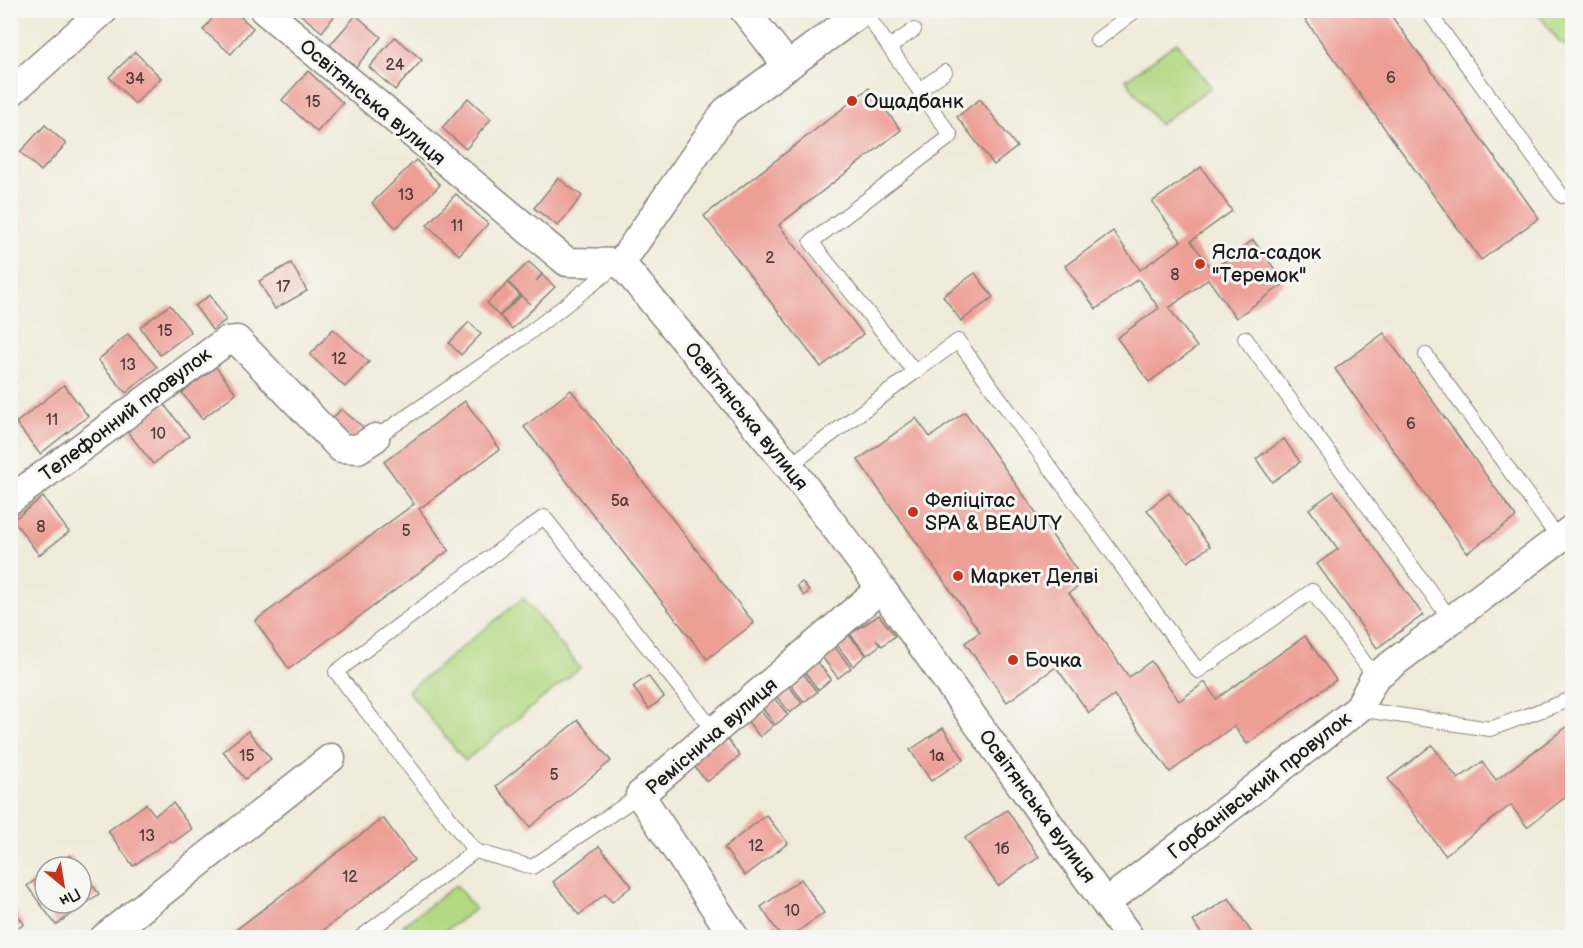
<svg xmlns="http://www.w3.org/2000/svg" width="1583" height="948" font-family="'Balsamiq Sans',sans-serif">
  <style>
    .green { fill: #b3d983; stroke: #687a50; stroke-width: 1.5 }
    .building { fill: #ed9e95 }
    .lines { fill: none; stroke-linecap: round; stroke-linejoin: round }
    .lane-casing { stroke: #86847a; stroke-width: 16 }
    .street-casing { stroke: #86847a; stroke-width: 31 }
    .lane { stroke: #fff; stroke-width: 14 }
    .street { stroke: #fff; stroke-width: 28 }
    .poi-dot { fill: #c8321e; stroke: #f6f6f2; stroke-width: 2 }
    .labels { text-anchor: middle; stroke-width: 6; stroke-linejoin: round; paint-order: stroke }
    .number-label { font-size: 16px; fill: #503c3a }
    .poi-label { font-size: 20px; fill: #1c1c1c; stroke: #f6f6f2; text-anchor: start }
    .street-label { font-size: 20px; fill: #1c1c1c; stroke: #f6f6f2 }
  </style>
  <rect width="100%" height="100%" fill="#f6f6f2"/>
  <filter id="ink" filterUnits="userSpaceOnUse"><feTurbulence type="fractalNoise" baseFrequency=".0167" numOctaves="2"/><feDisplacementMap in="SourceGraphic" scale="12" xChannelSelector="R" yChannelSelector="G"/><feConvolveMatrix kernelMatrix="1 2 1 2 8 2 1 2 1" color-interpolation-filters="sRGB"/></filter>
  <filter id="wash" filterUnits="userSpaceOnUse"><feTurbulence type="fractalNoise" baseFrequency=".008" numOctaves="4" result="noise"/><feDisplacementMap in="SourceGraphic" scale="24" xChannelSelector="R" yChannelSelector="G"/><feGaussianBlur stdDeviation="1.35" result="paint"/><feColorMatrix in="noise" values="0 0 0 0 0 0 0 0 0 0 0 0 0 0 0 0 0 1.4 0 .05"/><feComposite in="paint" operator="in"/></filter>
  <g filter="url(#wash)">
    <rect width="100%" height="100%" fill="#f0ebd9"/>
    <g class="green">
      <polygon points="1536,11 1572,11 1572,48 1559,42"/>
      <polygon points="1177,42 1211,87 1159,125 1126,80"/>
      <polygon points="523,598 580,668 465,761 408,691"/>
      <polygon points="456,885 475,909 437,937 413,937 403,925"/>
    </g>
    <g id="blocks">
      <g class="building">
        <polygon points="176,10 189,10 184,17"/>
        <polygon points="219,10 233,10 253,28 231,54 203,30"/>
        <polygon points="295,10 339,10 322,32"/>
        <polygon points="1050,10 1064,10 1055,17"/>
        <polygon points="1298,10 1387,10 1539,218 1481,260"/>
        <polygon points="356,15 381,37 356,67 330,45"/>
        <polygon points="395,37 422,60 395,90 369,67"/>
        <polygon points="135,52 161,78 135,104 109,77"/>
        <polygon points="308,71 343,103 317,132 282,100"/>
        <polygon points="869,88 901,130 779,225 863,334 821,367 704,216"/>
        <polygon points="468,98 491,119 466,149 442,128"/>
        <polygon points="980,99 1017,147 994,165 957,117"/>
        <polygon points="45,125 66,144 41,171 20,152"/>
        <polygon points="416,160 440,185 396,228 372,203"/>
        <polygon points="1201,167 1232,211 1191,241 1212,270 1253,240 1285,283 1236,318 1208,279 1169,308 1197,347 1149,382 1117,338 1159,308 1138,279 1096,309 1065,266 1113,231 1140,270 1181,241 1152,202"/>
        <polygon points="558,178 582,196 558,226 534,208"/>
        <polygon points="456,194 488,224 459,255 427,225"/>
        <polygon points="529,262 542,274 536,281 542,275 555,287 512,329 500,316 521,296 530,304 508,282"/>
        <polygon points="291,263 307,291 275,309 259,281"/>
        <polygon points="975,273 993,297 961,321 943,296"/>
        <polygon points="508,283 520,295 499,316 487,303"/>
        <polygon points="210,295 226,320 212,330 195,306"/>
        <polygon points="170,305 191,332 160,355 140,327"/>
        <polygon points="469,322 481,334 461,355 449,343"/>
        <polygon points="333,329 369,362 345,387 310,355"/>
        <polygon points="1384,333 1516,517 1467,553 1335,369"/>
        <polygon points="128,334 157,367 126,393 98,360"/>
        <polygon points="216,367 236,393 202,419 182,393"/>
        <polygon points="64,385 88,416 40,454 16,423"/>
        <polygon points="571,390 754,623 707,659 524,427"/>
        <polygon points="465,401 500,449 419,509 449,550 289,669 255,621 414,504 384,462"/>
        <polygon points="162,402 189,436 153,464 127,431"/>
        <polygon points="341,409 363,427 352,441 330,422"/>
        <polygon points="965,412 1085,582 1069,593 1129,677 1151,661 1179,701 1205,682 1216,699 1305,636 1336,680 1247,744 1234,726 1170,772 1114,695 1089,713 1056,667 1007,702 965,643 980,632 858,460 916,418 930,437"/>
        <polygon points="1284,439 1300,462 1272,482 1256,459"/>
        <polygon points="1334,491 1423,615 1377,648 1317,564 1338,549 1309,509"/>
        <polygon points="1169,493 1210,546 1188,562 1147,510"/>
        <polygon points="43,497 69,532 39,555 13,520"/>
        <polygon points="802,582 809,591 804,596 797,586"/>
        <polygon points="879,615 895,636 882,646 876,639 880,645 867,655 850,634"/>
        <polygon points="849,635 866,655 853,666 837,645"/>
        <polygon points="835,647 851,668 838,678 822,657"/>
        <polygon points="815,659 831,679 818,690 802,668"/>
        <polygon points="801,671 817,692 804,702 788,681"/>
        <polygon points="648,676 664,697 649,709 633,687"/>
        <polygon points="786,682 802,703 790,713 773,692"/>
        <polygon points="771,694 788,715 775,725 759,704"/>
        <polygon points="756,706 773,726 760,737 743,715"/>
        <polygon points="578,720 611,761 530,827 496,786"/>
        <polygon points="1572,723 1572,792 1527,827 1511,805 1445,855 1388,779 1432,745 1458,779 1482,762 1496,780"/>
        <polygon points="943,728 964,759 931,781 910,750"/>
        <polygon points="248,731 271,759 245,779 223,751"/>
        <polygon points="724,735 740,756 707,782 690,761"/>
        <polygon points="173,803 192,829 172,843 170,840 133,866 108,831 146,804 155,815"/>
        <polygon points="1007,810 1039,857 998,886 965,838"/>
        <polygon points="766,815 788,843 745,876 724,848"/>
        <polygon points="383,818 414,860 313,938 225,938"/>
        <polygon points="599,846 632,886 612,902 605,894 579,915 553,882"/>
        <polygon points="70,855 79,867 53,867"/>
        <polygon points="81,869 99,894 56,925 27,886 45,873 45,903 81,903"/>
        <polygon points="801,879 824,913 788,938 782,938 761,907"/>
        <polygon points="1229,898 1255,938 1204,938 1193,921"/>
        <polygon points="10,904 24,924 10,934"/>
      </g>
    </g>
  </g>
  <g filter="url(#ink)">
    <use href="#blocks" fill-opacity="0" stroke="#86847a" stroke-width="1.5"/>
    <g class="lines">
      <defs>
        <g id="lane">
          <polyline points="1427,10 1562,196"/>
          <polyline points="1097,40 1136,10"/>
          <polyline points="889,47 914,30"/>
          <polyline points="919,90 945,72"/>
          <polyline points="1245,338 1451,620"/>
          <polyline points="1426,355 1559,539"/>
          <polyline points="915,372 958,341 1198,671 1312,591 1375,677"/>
          <polyline points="375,438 520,340 615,267"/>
          <polyline points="789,466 915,372 811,242 951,136 864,11"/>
          <polyline points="1358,709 1490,729 1572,699"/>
          <polyline points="640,795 532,867 475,851 336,672 544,517 715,732"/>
          <polyline points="360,938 475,851"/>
        </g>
        <g id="street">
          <polyline points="264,10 567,262 621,263"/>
          <polyline points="744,10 788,66"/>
          <polyline points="10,93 104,10"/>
          <polyline points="621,263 789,466 881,588 1130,938"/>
          <polyline points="621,263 726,111 864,10"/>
          <polyline points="10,500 226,341 237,340 341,448 358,449 375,438"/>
          <polyline points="1107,902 1358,709 1375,677 1572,529"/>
          <polyline points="104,938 331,758"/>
          <polyline points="735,938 640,795 881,588"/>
        </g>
      </defs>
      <use href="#lane" class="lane-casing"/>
      <use href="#street" class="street-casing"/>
      <use href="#lane" class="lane"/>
      <use href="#street" class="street"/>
    </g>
  </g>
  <g class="poi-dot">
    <circle cx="852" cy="101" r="6"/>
    <circle cx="1200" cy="264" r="6"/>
    <circle cx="913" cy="512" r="6"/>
    <circle cx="958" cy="576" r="6"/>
    <circle cx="1013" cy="660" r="6"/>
  </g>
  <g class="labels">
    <g class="number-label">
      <text x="395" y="70">24</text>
      <text x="1391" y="83">6</text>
      <text x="135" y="84">34</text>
      <text x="313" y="107">15</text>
      <text x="406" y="200">13</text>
      <text x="457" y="231">11</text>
      <text x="770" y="263">2</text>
      <text x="1175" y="280">8</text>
      <text x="283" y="292">17</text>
      <text x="165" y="336">15</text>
      <text x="339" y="364">12</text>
      <text x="128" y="370">13</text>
      <text x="52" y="425">11</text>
      <text x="1411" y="429">6</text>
      <text x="158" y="439">10</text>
      <text x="620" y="506">5а</text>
      <text x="41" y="532">8</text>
      <text x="406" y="536">5</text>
      <text x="247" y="761">15</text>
      <text x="937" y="761">1а</text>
      <text x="554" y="780">5</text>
      <text x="147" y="841">13</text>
      <text x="756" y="851">12</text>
      <text x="1002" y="854">1б</text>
      <text x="350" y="882">12</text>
      <text x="792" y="916">10</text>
    </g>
    <g class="poi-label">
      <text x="864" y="108">Ощадбанк</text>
      <text x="1212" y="259">Ясла-садок<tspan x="1212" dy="23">"Теремок"</tspan></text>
      <text x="925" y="507">Феліцітас<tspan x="925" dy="23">SPA &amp; BEAUTY</tspan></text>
      <text x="970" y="583">Маркет Делві</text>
      <text x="1025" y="667">Бочка</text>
    </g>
    <g class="street-label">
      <text transform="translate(373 102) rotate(40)" y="7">Освітянська вулиця</text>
      <text transform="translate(125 414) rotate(-37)" y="7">Телефонний провулок</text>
      <text transform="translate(747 416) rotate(51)" y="7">Освітянська вулиця</text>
      <text transform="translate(711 736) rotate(-41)" y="7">Реміснича вулиця</text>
      <text transform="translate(1259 785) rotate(-38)" y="7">Горбанівський провулок</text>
      <text transform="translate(1038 806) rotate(54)" y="7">Освітянська вулиця</text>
    </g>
  </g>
  <rect width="1583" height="948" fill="none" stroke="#f6f6f2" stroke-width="36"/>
  <g transform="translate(63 885) rotate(150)"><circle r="28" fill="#f6f6f2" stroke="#9f9f9c" stroke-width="1.5"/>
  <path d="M0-4.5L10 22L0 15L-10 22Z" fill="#c8321e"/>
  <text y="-9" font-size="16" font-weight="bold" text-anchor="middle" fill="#1c1c1c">Пн</text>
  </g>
</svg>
